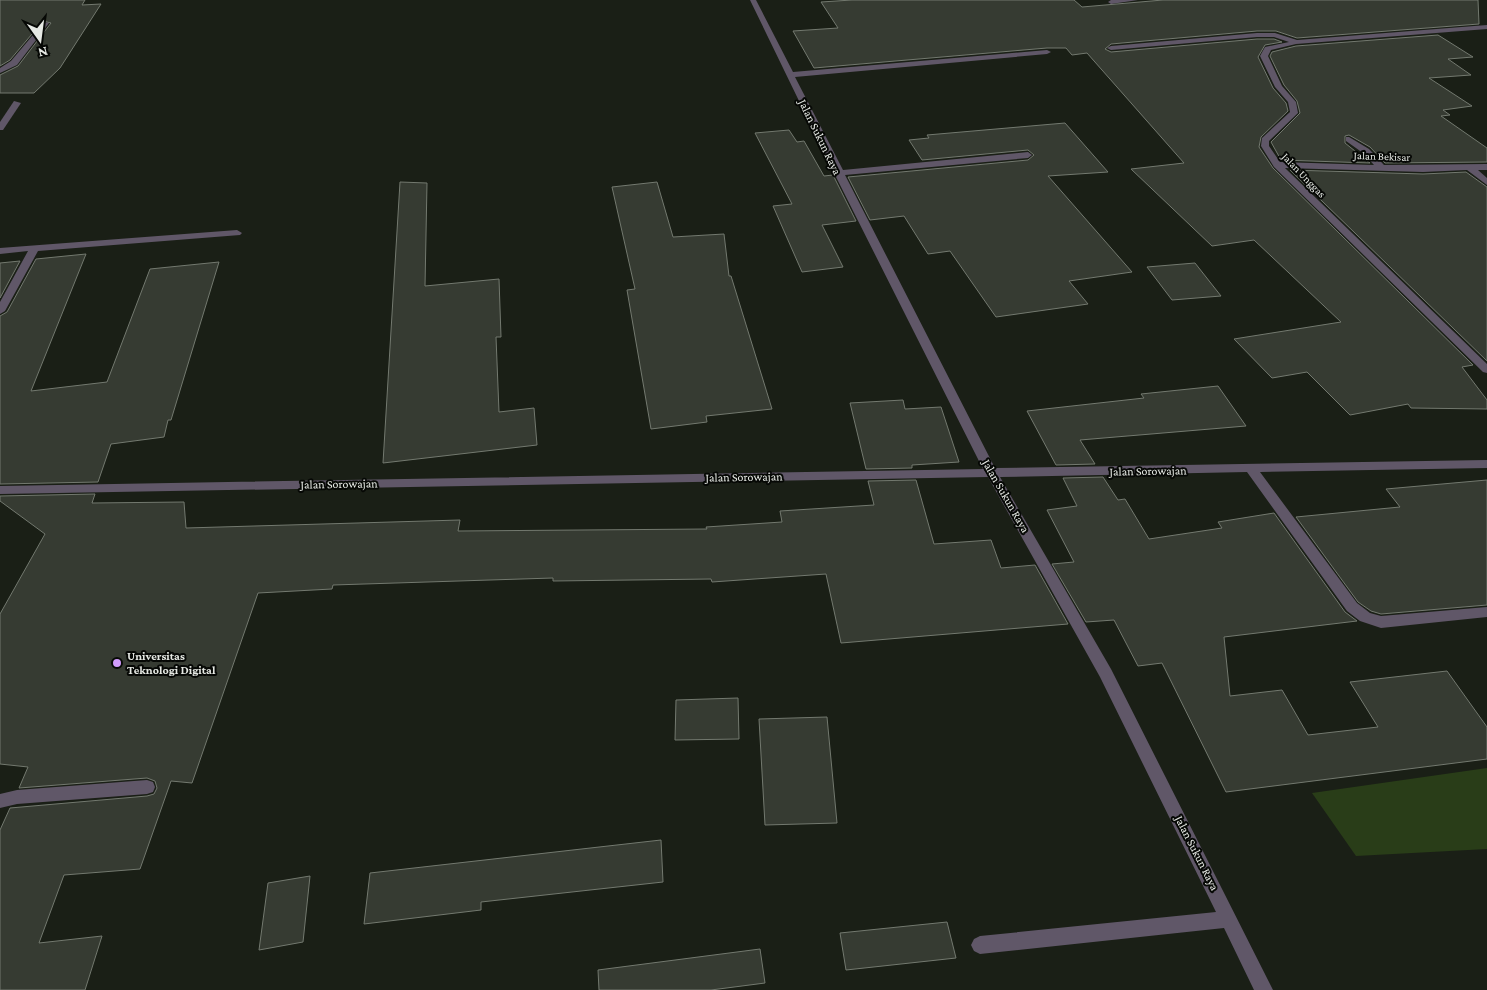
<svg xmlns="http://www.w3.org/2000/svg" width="1487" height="990" font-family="'Crimson Pro',serif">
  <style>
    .green { fill: #293d18 }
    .building { fill: #363b32; stroke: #73796f }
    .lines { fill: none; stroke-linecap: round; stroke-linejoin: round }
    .minor { fill: #605768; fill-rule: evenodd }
    .poi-dot { fill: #d29cfd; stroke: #060805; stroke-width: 2 }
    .labels { text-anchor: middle; stroke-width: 4; stroke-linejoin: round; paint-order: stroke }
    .far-street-label { font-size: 11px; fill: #e6e9e4; stroke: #060805 }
    .street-label { font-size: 12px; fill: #e6e9e4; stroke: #060805 }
    .poi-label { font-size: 12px; font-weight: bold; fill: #e6e9e4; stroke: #060805; text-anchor: start }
  </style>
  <rect width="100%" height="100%" fill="#1a1f16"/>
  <polygon class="green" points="1487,768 1487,849 1356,856 1312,793"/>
  <g class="building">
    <polygon points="0,0 85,0 82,5 101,4 60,68 34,93 0,93 0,75 18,66 51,23 43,21 10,60 0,66"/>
    <polygon points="852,0 1074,0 1082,7 1163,0 1478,0 1479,24 1297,38 1276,31 1257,31 1111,44 1105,49 1111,52 1257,39 1274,39 1282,42 1265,45 1258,57 1273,88 1286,103 1288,111 1261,137 1259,147 1273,168 1473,365 1462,367 1487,400 1487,409 1411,408 1408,404 1350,415 1307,372 1272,378 1234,339 1341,322 1254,240 1212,246 1131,169 1184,163 1087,53 1072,55 1066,48 1047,48 814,68 793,31 838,28 821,2"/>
    <polygon points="1438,35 1473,57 1448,59 1471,75 1429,78 1472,106 1443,110 1450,115 1441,116 1487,148 1487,162 1385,163 1370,147 1349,135 1345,136 1345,143 1370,163 1281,160 1271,142 1300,113 1297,101 1284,85 1270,56 1272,52 1296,46"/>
    <polygon points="1065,123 1108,172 1048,176 1132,272 1069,281 1088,304 996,317 950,251 928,254 904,216 870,220 848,177 1028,160 1034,155 1028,150 922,160 909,140 929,138 927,135"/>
    <polygon points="789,130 797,142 804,141 824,176 833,175 856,221 822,225 843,267 802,272 773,206 792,204 755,133"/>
    <polygon points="1290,170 1423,174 1466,172 1487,187 1487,361"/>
    <polygon points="400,182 427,183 425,286 499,279 501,337 496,337 499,412 534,408 537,445 383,463"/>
    <polygon points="657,182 673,237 724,234 729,276 731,276 772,409 706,416 707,422 651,429 627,290 635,289 612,187"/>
    <polygon points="86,254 31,391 107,382 150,269 219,262 171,420 168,420 164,437 111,444 98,482 0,484 0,316 7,312 36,259"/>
    <polygon points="20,261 0,298 0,263"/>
    <polygon points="1195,263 1221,296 1172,300 1147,267"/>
    <polygon points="1218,386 1246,426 1080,440 1095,464 1056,465 1027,411 1144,398 1141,394"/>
    <polygon points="903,400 905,409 941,407 959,462 912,465 912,468 866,469 850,403"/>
    <polygon points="1103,477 1118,500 1125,499 1149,539 1222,528 1218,522 1274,513 1345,612 1357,621 1224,637 1230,696 1282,690 1308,735 1378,727 1350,682 1447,671 1487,727 1487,759 1226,792 1162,663 1138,666 1114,620 1086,622 1052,564 1074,562 1047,510 1077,506 1063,478"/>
    <polygon points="916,480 934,544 991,540 1001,568 1035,565 1068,624 841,643 826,574 712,582 711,579 553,581 553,578 333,585 332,589 258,593 192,783 171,781 140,869 64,875 39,943 102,936 85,990 0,990 0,830 10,808 147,796 154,794 157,788 155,781 147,778 19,788 28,767 0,764 0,614 45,534 0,501 0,496 95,494 92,503 184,502 186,528 460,520 458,531 707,529 706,527 782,522 780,511 874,505 868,481"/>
    <polygon points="1487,480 1487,605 1381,614 1371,611 1358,602 1296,517 1400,507 1386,489"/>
    <polygon points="738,698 739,739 675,740 676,700"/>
    <polygon points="827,717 837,823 765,825 759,719"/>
    <polygon points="661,840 663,882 481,902 481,910 364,924 370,873"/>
    <polygon points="310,876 303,942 259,950 268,883"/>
    <polygon points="947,922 956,958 846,970 840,933"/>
    <polygon points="760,949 765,983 711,990 599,990 598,970"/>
  </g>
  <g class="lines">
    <g class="minor">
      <polygon points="750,0 756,0 793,72 1047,50 1051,52 1047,54 795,77 843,170 1028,152 1032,155 1028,158 845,175 995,468 1487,460 1487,468 1260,472 1357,603 1370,613 1381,616 1487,607 1487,617 1381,628 1360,621 1347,611 1247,472 1000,477 1111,669 1273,990 1254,990 1224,928 980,954 974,951 971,945 974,939 980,936 1216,912 1100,677 988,477 0,494 0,486 983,469 834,173"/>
      <polygon points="1138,0 1111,4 1108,2 1111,0"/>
      <polygon points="44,22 49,23 17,65 0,73 0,68 11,61"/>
      <polygon points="1487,25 1487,29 1296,44 1271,50 1268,56 1282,86 1296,102 1298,113 1269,141 1269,146 1280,162 1374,165 1363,153 1346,141 1346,137 1349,137 1369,149 1384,165 1487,164 1487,170 1478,170 1487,178 1487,185 1467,170 1423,172 1285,168 1487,364 1487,373 1483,372 1274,167 1261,146 1262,138 1290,112 1288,102 1275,87 1260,56 1265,47 1289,42 1274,37 1257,37 1111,50 1107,48 1111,46 1257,33 1275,33 1297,40"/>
      <polygon points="14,101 21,103 3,130 0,130 0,122"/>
      <polygon points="237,230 242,233 240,235 38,251 5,311 0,314 0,302 28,251 0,254 0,248"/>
      <polygon points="147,780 153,782 155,787 153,792 147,794 17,804 0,808 0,794 17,790"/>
    </g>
  </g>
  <circle class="poi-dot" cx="117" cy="663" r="5"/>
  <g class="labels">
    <g class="far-street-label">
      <text transform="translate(1382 156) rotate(2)" y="4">Jalan Bekisar</text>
      <text transform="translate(1304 175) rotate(46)" y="4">Jalan Unggas</text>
    </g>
    <g class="street-label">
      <text transform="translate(820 137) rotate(64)" y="4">Jalan Sukun Raya</text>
      <text transform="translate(1148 471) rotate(-1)" y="4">Jalan Sorowajan</text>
      <text transform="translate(744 477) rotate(-1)" y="4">Jalan Sorowajan</text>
      <text transform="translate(339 484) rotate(-1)" y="4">Jalan Sorowajan</text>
      <text transform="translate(1006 496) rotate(60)" y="4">Jalan Sukun Raya</text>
      <text transform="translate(1197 853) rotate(63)" y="4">Jalan Sukun Raya</text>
    </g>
    <g class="poi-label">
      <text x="127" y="660">Universitas<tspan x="127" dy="14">Teknologi Digital</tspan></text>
    </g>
  </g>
  <g transform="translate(40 40) rotate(166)" stroke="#060805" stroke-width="4" paint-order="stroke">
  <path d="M0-4L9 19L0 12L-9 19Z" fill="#e6e9e4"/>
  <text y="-8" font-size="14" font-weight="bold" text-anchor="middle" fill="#e6e9e4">N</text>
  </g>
</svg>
